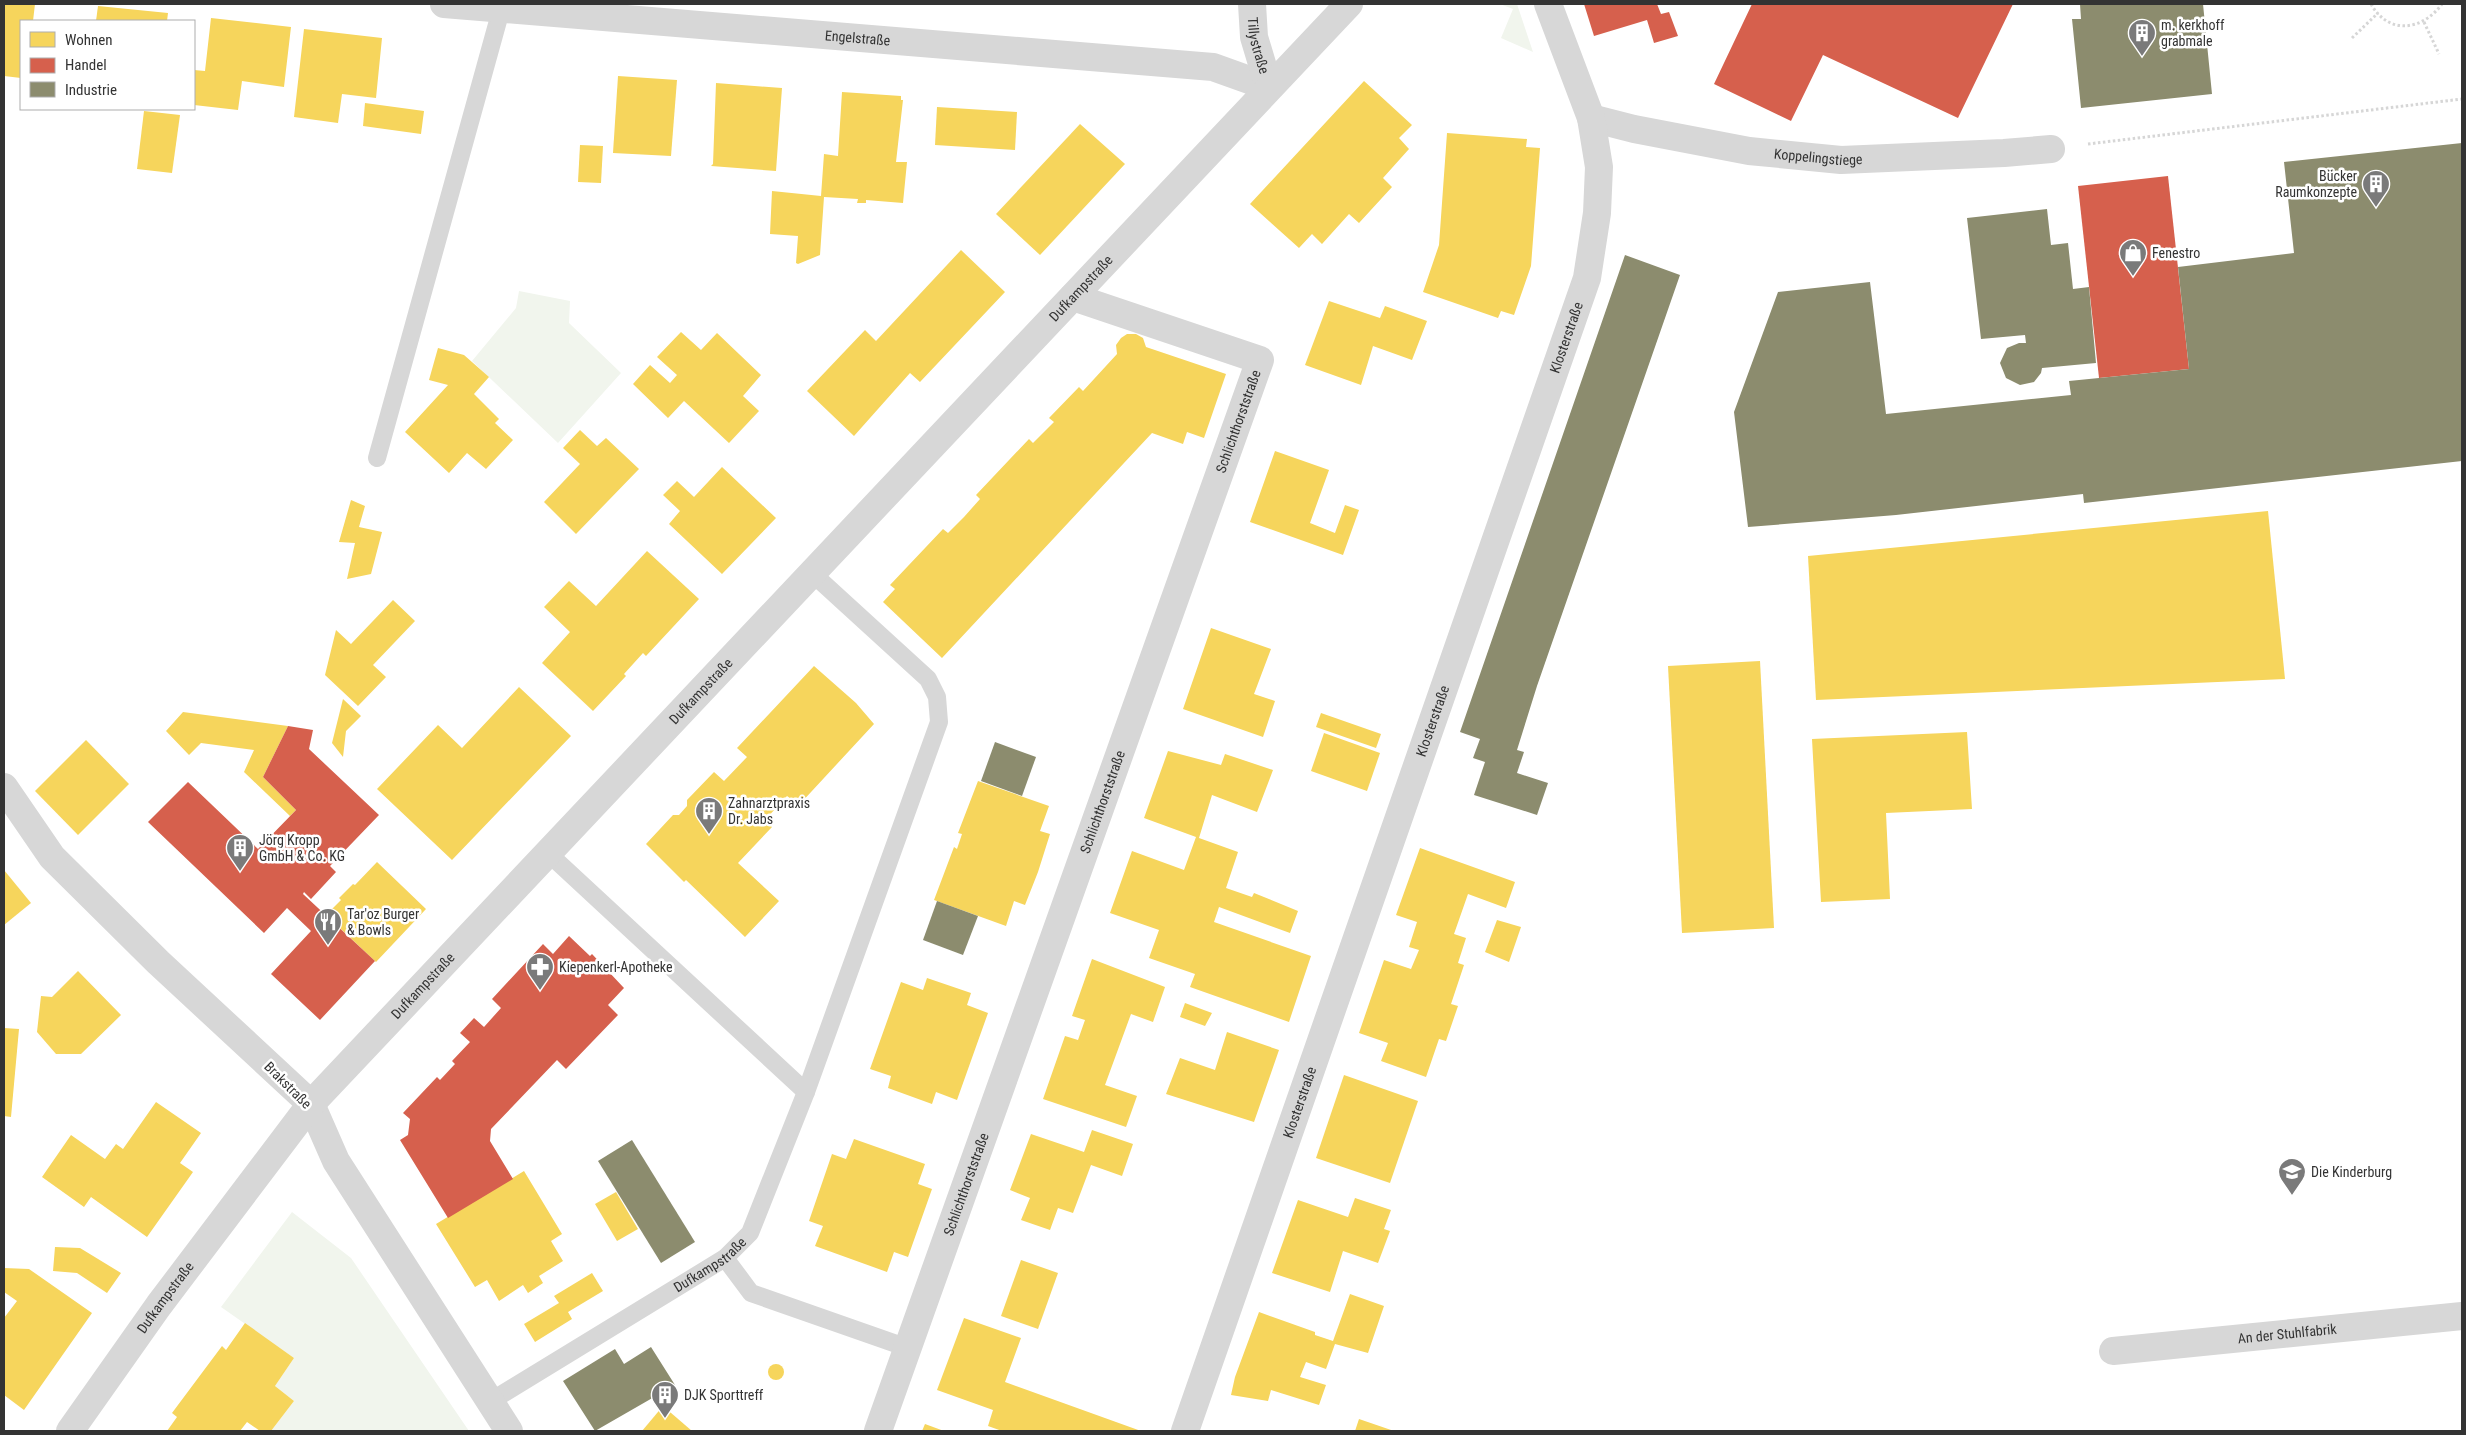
<svg xmlns="http://www.w3.org/2000/svg" width="2466" height="1435" font-family="'Roboto Condensed',sans-serif">
  <style>
    .green { fill: #f1f5ed }
    .homes { fill: #f6d55c }
    .shops { fill: #d6604d }
    .industry { fill: #8c8c6e }
    .lines { fill: none; stroke-linecap: round; stroke-linejoin: round }
    .path { stroke: #d6d6d6; stroke-width: 3; stroke-dasharray: 2.5 2.5; stroke-linecap: butt }
    .lane { stroke: #d7d7d7; stroke-width: 18 }
    .street { stroke: #d7d7d7; stroke-width: 28 }
    .labels { text-anchor: middle; stroke-width: 5; stroke-linejoin: round; paint-order: stroke }
    .poi-label { font-size: 14px; fill: #333; stroke: #fff; text-anchor: start }
    .street-label { font-size: 14px; fill: #333; stroke: #fff }
  </style>
  <rect width="100%" height="100%" fill="#fff"/>
  <g class="green">
    <polygon points="1500,4 1517,4 1533,52 1501,38 1513,9"/>
    <polygon points="519,291 570,301 569,323 621,373 558,443 472,361 516,308"/>
    <polygon points="292,1212 351,1258 469,1431 271,1431 294,1401 275,1386 294,1358 221,1307"/>
  </g>
  <g class="homes">
    <polygon points="4,4 35,4 33,21 21,21 21,78 4,76"/>
    <polygon points="98,6 168,13 167,21 96,21"/>
    <polygon points="211,18 291,27 284,87 242,81 238,110 194,105 194,70 205,71"/>
    <polygon points="304,29 382,38 376,98 342,94 338,123 294,117"/>
    <polygon points="618,76 677,80 671,156 613,153"/>
    <polygon points="1364,81 1412,125 1399,138 1409,149 1383,178 1392,187 1359,223 1349,214 1322,244 1312,234 1299,248 1250,204"/>
    <polygon points="716,83 782,88 776,171 711,166 713,164"/>
    <polygon points="842,92 901,96 901,100 903,100 896,162 907,162 903,203 866,200 866,203 857,203 858,199 824,197 820,255 798,264 796,263 798,236 770,234 772,191 821,196 824,154 838,156"/>
    <polygon points="365,103 424,111 421,134 363,126"/>
    <polygon points="937,107 1017,112 1015,150 935,145"/>
    <polygon points="144,111 180,115 172,173 137,169"/>
    <polygon points="1080,124 1125,164 1040,255 996,214"/>
    <polygon points="1447,133 1527,139 1526,147 1540,148 1531,266 1514,315 1501,311 1498,318 1423,292 1439,245"/>
    <polygon points="580,145 603,146 601,183 578,182"/>
    <polygon points="961,250 1005,292 920,382 910,373 854,436 807,391 865,330 876,341"/>
    <polygon points="1329,301 1380,318 1385,306 1427,321 1412,360 1373,346 1361,385 1305,365"/>
    <polygon points="681,332 701,350 717,333 761,375 743,396 759,411 729,443 684,401 668,418 633,384 650,365 670,383 677,375 657,357"/>
    <polygon points="1127,334 1136,334 1143,338 1146,347 1226,374 1204,438 1187,432 1183,444 1152,433 942,658 883,602 895,589 890,585 943,529 948,533 964,517 980,499 976,495 1029,439 1033,443 1054,422 1049,418 1079,387 1083,391 1117,354 1116,345 1121,338"/>
    <polygon points="438,348 464,355 489,377 474,394 499,419 495,423 513,440 486,469 467,453 449,473 405,432 448,385 429,380"/>
    <polygon points="580,430 597,446 606,438 639,469 576,534 544,502 580,464 563,448"/>
    <polygon points="1275,451 1329,470 1310,523 1335,533 1345,505 1359,510 1343,555 1250,522"/>
    <polygon points="722,467 776,518 722,574 669,524 680,511 663,495 677,481 694,497"/>
    <polygon points="351,500 365,506 359,527 382,532 371,574 347,579 355,543 339,542"/>
    <polygon points="2268,511 2285,679 1816,700 1808,556"/>
    <polygon points="647,551 699,599 646,656 643,653 624,674 626,676 593,711 542,663 570,632 544,607 569,581 596,606"/>
    <polygon points="393,600 415,621 373,665 386,677 358,706 325,675 336,630 351,644"/>
    <polygon points="1211,628 1271,649 1254,694 1275,701 1263,737 1183,709"/>
    <polygon points="1760,661 1774,928 1682,933 1668,666"/>
    <polygon points="814,666 856,703 874,724 799,805 787,796 765,820 772,827 738,863 779,901 745,937 686,880 684,882 646,844 673,815 679,815 687,806 687,800 714,772 724,781 747,757 737,748"/>
    <polygon points="519,687 571,736 452,860 377,789 438,725 462,748"/>
    <polygon points="343,699 361,716 346,731 343,757 332,743"/>
    <polygon points="183,712 288,726 263,777 296,810 290,816 244,772 254,750 201,743 189,755 166,731"/>
    <polygon points="1321,713 1381,734 1376,748 1316,727"/>
    <polygon points="1967,732 1972,809 1886,813 1890,899 1821,902 1812,739"/>
    <polygon points="1324,733 1380,753 1367,791 1311,771"/>
    <polygon points="86,740 129,784 78,835 35,791"/>
    <polygon points="1168,751 1221,765 1225,754 1273,770 1257,812 1212,795 1199,838 1238,852 1226,888 1252,897 1254,893 1298,911 1290,933 1219,907 1214,922 1311,956 1289,1022 1190,987 1195,974 1149,958 1159,930 1110,913 1132,851 1184,870 1196,837 1144,818"/>
    <polygon points="978,781 1049,806 1040,831 1050,834 1038,872 1025,905 1014,901 1006,926 934,900 954,847 957,849 962,834 958,833"/>
    <polygon points="1420,848 1515,882 1506,908 1468,894 1454,934 1466,938 1458,963 1464,965 1451,1004 1458,1006 1446,1041 1439,1039 1426,1077 1381,1061 1388,1043 1359,1033 1384,960 1411,969 1419,950 1409,947 1417,922 1396,915"/>
    <polygon points="377,862 426,909 376,962 326,915 341,900 339,898 353,884 355,885"/>
    <polygon points="4,870 31,903 4,925"/>
    <polygon points="1497,920 1521,927 1509,962 1485,952"/>
    <polygon points="1092,959 1165,987 1153,1022 1131,1014 1105,1085 1137,1096 1126,1127 1043,1099 1065,1036 1078,1040 1085,1020 1072,1016"/>
    <polygon points="78,971 121,1015 81,1054 56,1054 37,1032 41,996 52,997"/>
    <polygon points="927,978 971,993 967,1005 988,1013 957,1100 936,1092 932,1104 888,1088 891,1076 870,1069 901,982 923,990"/>
    <polygon points="1185,1003 1212,1013 1205,1026 1180,1017"/>
    <polygon points="4,1028 19,1029 11,1117 4,1116"/>
    <polygon points="1227,1032 1279,1050 1254,1122 1166,1094 1180,1058 1215,1070"/>
    <polygon points="1344,1075 1418,1101 1390,1183 1316,1158"/>
    <polygon points="156,1102 201,1133 180,1163 193,1172 147,1237 91,1197 84,1207 42,1177 71,1135 105,1159 116,1144 123,1149"/>
    <polygon points="1092,1130 1133,1144 1122,1176 1091,1165 1073,1213 1058,1208 1050,1230 1021,1220 1030,1198 1010,1190 1031,1134 1084,1152"/>
    <polygon points="854,1139 925,1164 918,1184 932,1189 908,1257 894,1252 887,1272 815,1246 823,1226 809,1221 832,1154 846,1159"/>
    <polygon points="524,1171 562,1234 551,1241 563,1261 539,1276 543,1283 528,1293 523,1285 499,1301 487,1280 475,1287 436,1224"/>
    <polygon points="616,1192 638,1229 617,1241 595,1204"/>
    <polygon points="1355,1198 1391,1210 1384,1229 1390,1231 1378,1263 1343,1251 1330,1292 1272,1273 1298,1200 1348,1217"/>
    <polygon points="55,1247 80,1248 121,1273 107,1293 77,1273 53,1271"/>
    <polygon points="1021,1260 1058,1273 1038,1329 1001,1316"/>
    <polygon points="4,1268 29,1269 92,1313 24,1410 4,1395 4,1318 17,1301 4,1292"/>
    <polygon points="592,1273 603,1291 568,1312 572,1319 535,1342 524,1324 559,1303 554,1296"/>
    <polygon points="1350,1294 1384,1306 1368,1353 1335,1344 1326,1369 1306,1362 1300,1377 1326,1385 1319,1405 1271,1390 1268,1401 1231,1395 1235,1377 1259,1312 1315,1332 1315,1335 1333,1341"/>
    <polygon points="964,1318 1021,1338 1005,1382 1141,1431 1002,1431 988,1426 993,1410 937,1390"/>
    <polygon points="245,1323 294,1358 275,1386 294,1401 271,1431 260,1431 247,1422 240,1431 167,1431 177,1417 172,1413 222,1346 226,1350"/>
    <circle cx="776" cy="1372" r="8"/>
    <polygon points="663,1406 692,1431 642,1431"/>
    <polygon points="1359,1419 1394,1431 1355,1431"/>
    <polygon points="925,1424 944,1431 922,1431"/>
  </g>
  <g class="shops">
    <polygon points="1584,4 1657,4 1661,14 1669,12 1678,36 1654,43 1647,20 1594,36"/>
    <polygon points="1752,4 2013,4 1958,118 1823,55 1791,121 1714,84"/>
    <polygon points="2168,176 2189,369 2099,378 2078,186"/>
    <polygon points="288,726 313,730 309,749 379,815 330,866 336,872 311,899 304,892 303,894 375,961 320,1020 271,974 311,931 287,908 264,933 148,822 188,782 258,849 296,810 263,777"/>
    <polygon points="569,936 590,956 592,954 624,988 608,1005 618,1015 566,1069 557,1060 491,1129 490,1141 513,1179 448,1218 400,1140 408,1135 410,1119 403,1113 437,1077 440,1080 455,1064 452,1061 470,1042 460,1033 474,1018 484,1027 501,1008 492,999 543,944 553,954"/>
  </g>
  <g class="industry">
    <polygon points="2080,4 2203,4 2212,94 2081,108 2072,19 2081,19"/>
    <polygon points="2462,143 2462,461 2084,503 2083,494 1896,515 1748,527 1734,412 1778,292 1870,282 1886,414 2071,395 2069,381 2189,369 2178,267 2294,253 2284,162"/>
    <polygon points="2047,209 2051,245 2068,243 2073,289 2089,287 2096,363 2042,368 2041,373 2034,382 2020,385 2006,378 2000,363 2007,348 2019,343 2026,343 2025,335 1981,339 1967,218"/>
    <polygon points="1625,255 1680,275 1537,686 1517,750 1524,752 1517,773 1548,783 1537,815 1474,795 1485,762 1473,758 1480,739 1460,732"/>
    <polygon points="995,742 1036,757 1022,796 981,781"/>
    <polygon points="937,901 978,916 963,955 923,940"/>
    <polygon points="632,1140 695,1242 661,1263 598,1161"/>
    <polygon points="651,1347 675,1385 595,1431 563,1381 615,1349 624,1364"/>
  </g>
  <g class="lines">
    <g class="path">
      <path d="M 2371,4 C 2389,36 2423,30 2442,4"/>
      <polyline points="2424,22 2439,54"/>
      <polyline points="2352,38 2378,13"/>
      <polyline points="2088,144 2462,99"/>
    </g>
    <g class="lane">
      <polyline points="377,458 501,10"/>
      <polyline points="548,853 806,1092"/>
      <polyline points="725,1258 751,1293 908,1348"/>
      <path id="s1" d="M 491,1401 L 725,1258 L 750,1233 L 806,1092 L 939,722 L 937,697 L 928,679 L 813,574"/>
    </g>
    <g class="street">
      <path id="s2" d="M 444,4 L 1213,67 L 1269,87"/>
      <path id="s3" d="M 1252,4 L 1254,37 L 1269,87"/>
      <path id="s4" d="M 1591,118 L 1634,129 L 1749,151 L 1841,160 L 2004,153 L 2051,149"/>
      <polyline points="4,787 52,857 158,962 311,1104 336,1161 509,1431"/>
      <path id="s5" d="M 2113,1351 L 2462,1316"/>
      <path id="s6" d="M 70,1431 L 159,1305 L 311,1104 L 1349,4"/>
      <path id="s7" d="M 878,1431 L 1260,360 L 1073,297"/>
      <path id="s8" d="M 1185,1431 L 1587,278 L 1597,213 L 1599,167 L 1591,118 L 1548,4"/>
    </g>
  </g>
  <defs>
    <symbol id="building-pin" viewBox="-11 -11 22 30"><path d="M0 17L-7.5 6A9.5 9.5 0 1 1 7.5 6Z" fill="#7a7a7a" stroke="#fff"/><path d="M-4-6H4V6H1V3H-1V6H-4ZM-2.5-4.3h1.7v1.8h-1.7ZM.8-4.3h1.7v1.8H.8ZM-2.5-1h1.7V.8h-1.7ZM.8-1h1.7V.8H.8Z" fill="#fff"/></symbol>
    <symbol id="shop-pin" viewBox="-11 -11 22 30"><path d="M0 17L-7.5 6A9.5 9.5 0 1 1 7.5 6Z" fill="#7a7a7a" stroke="#fff"/><path d="M-5-2.5h2.3a2.7 3.5 0 0 1 5.4 0H5L5.5 6h-11ZM-1.5-2.5h3a1.5 2.3 0 0 0-3 0Z" fill="#fff"/></symbol>
    <symbol id="restaurant-pin" viewBox="-11 -11 22 30"><path d="M0 17L-7.5 6A9.5 9.5 0 1 1 7.5 6Z" fill="#7a7a7a" stroke="#fff"/><path d="M-5-6h1v4h1v-4h1v4h1v-4h1v5L-1.5 .5V6h-2V.5L-5-1ZM5-6V6H3V1.5H1.5Q1.5-4 5-6Z" fill="#fff"/></symbol>
    <symbol id="pharmacy-pin" viewBox="-11 -11 22 30"><path d="M0 17L-7.5 6A9.5 9.5 0 1 1 7.5 6Z" fill="#7a7a7a" stroke="#fff"/><path d="M-2-6h4v4h4v4h-4v4h-4v-4h-4v-4h4Z" fill="#fff"/></symbol>
    <symbol id="school-pin" viewBox="-11 -11 22 30"><path d="M0 17L-7.5 6A9.5 9.5 0 1 1 7.5 6Z" fill="#7a7a7a" stroke="#fff"/><path d="M0-5L7-2L0 1L-7-2ZM-4 1L0 2.5L4 1V4Q0 6-4 4Z" fill="#fff"/></symbol>
  </defs>
  <g fill-rule="evenodd">
    <use href="#building-pin" x="2126" y="17" width="32" height="43"/>
    <use href="#building-pin" x="2360" y="168" width="32" height="43"/>
    <use href="#shop-pin" x="2117" y="237" width="32" height="43"/>
    <use href="#building-pin" x="693" y="795" width="32" height="43"/>
    <use href="#building-pin" x="224" y="832" width="32" height="43"/>
    <use href="#restaurant-pin" x="312" y="906" width="32" height="43"/>
    <use href="#pharmacy-pin" x="524" y="951" width="32" height="43"/>
    <use href="#school-pin" x="2276" y="1156" width="32" height="43"/>
    <use href="#building-pin" x="649" y="1379" width="32" height="43"/>
  </g>
  <g class="labels">
    <g class="poi-label">
      <text x="2161" y="30">m. kerkhoff<tspan x="2161" dy="16">grabmale</tspan></text>
      <text x="2357" y="181" text-anchor="end">Bücker<tspan x="2357" dy="16">Raumkonzepte</tspan></text>
      <text x="2152" y="258">Fenestro</text>
      <text x="728" y="808">Zahnarztpraxis<tspan x="728" dy="16">Dr. Jabs</tspan></text>
      <text x="259" y="845">Jörg Kropp<tspan x="259" dy="16">GmbH &amp; Co. KG</tspan></text>
      <text x="347" y="919">Tar'oz Burger<tspan x="347" dy="16">&amp; Bowls</tspan></text>
      <text x="559" y="972">Kiepenkerl-Apotheke</text>
      <text x="2311" y="1177">Die Kinderburg</text>
      <text x="684" y="1400">DJK Sporttreff</text>
    </g>
    <g class="street-label">
      <text dy="5" stroke="none"><textPath href="#s2" startOffset="415">Engelstraße</textPath></text>
      <text dy="5" stroke="none"><textPath href="#s3" startOffset="42">Tillystraße</textPath></text>
      <text dy="5" stroke="none"><textPath href="#s4" startOffset="231">Koppelingstiege</textPath></text>
      <text dy="5" stroke="none"><textPath href="#s6" startOffset="1528">Dufkampstraße</textPath></text>
      <text dy="5" stroke="none"><textPath href="#s8" startOffset="1158">Klosterstraße</textPath></text>
      <text dy="5" stroke="none"><textPath href="#s7" startOffset="1072">Schlichthorststraße</textPath></text>
      <text dy="5" stroke="none"><textPath href="#s6" startOffset="974">Dufkampstraße</textPath></text>
      <text dy="5" stroke="none"><textPath href="#s8" startOffset="752">Klosterstraße</textPath></text>
      <text dy="5" stroke="none"><textPath href="#s7" startOffset="668">Schlichthorststraße</textPath></text>
      <text dy="5" stroke="none"><textPath href="#s6" startOffset="569">Dufkampstraße</textPath></text>
      <text transform="translate(288 1085) rotate(45)" y="5">Brakstraße</text>
      <text dy="5" stroke="none"><textPath href="#s8" startOffset="348">Klosterstraße</textPath></text>
      <text dy="5" stroke="none"><textPath href="#s7" startOffset="262">Schlichthorststraße</textPath></text>
      <text dy="5" stroke="none"><textPath href="#s1" startOffset="258">Dufkampstraße</textPath></text>
      <text dy="5" stroke="none"><textPath href="#s6" startOffset="164">Dufkampstraße</textPath></text>
      <text dy="5" stroke="none"><textPath href="#s5" startOffset="175">An der Stuhlfabrik</textPath></text>
    </g>
  </g>
  <rect width="2466" height="1435" fill="none" stroke="#333333" stroke-width="10"/>
  <rect x="20" y="20" width="175" height="90" fill="#ffffff" stroke="#adadad"/>
  <rect x="30" y="32" width="25" height="15" fill="#f6d55c" stroke="#adadad"/>
  <text x="65" y="45" font-size="15" fill="#333333">Wohnen</text>
  <rect x="30" y="58" width="25" height="15" fill="#d6604d" stroke="#adadad"/>
  <text x="65" y="70" font-size="15" fill="#333333">Handel</text>
  <rect x="30" y="82" width="25" height="15" fill="#8c8c6e" stroke="#adadad"/>
  <text x="65" y="95" font-size="15" fill="#333333">Industrie</text>
</svg>
